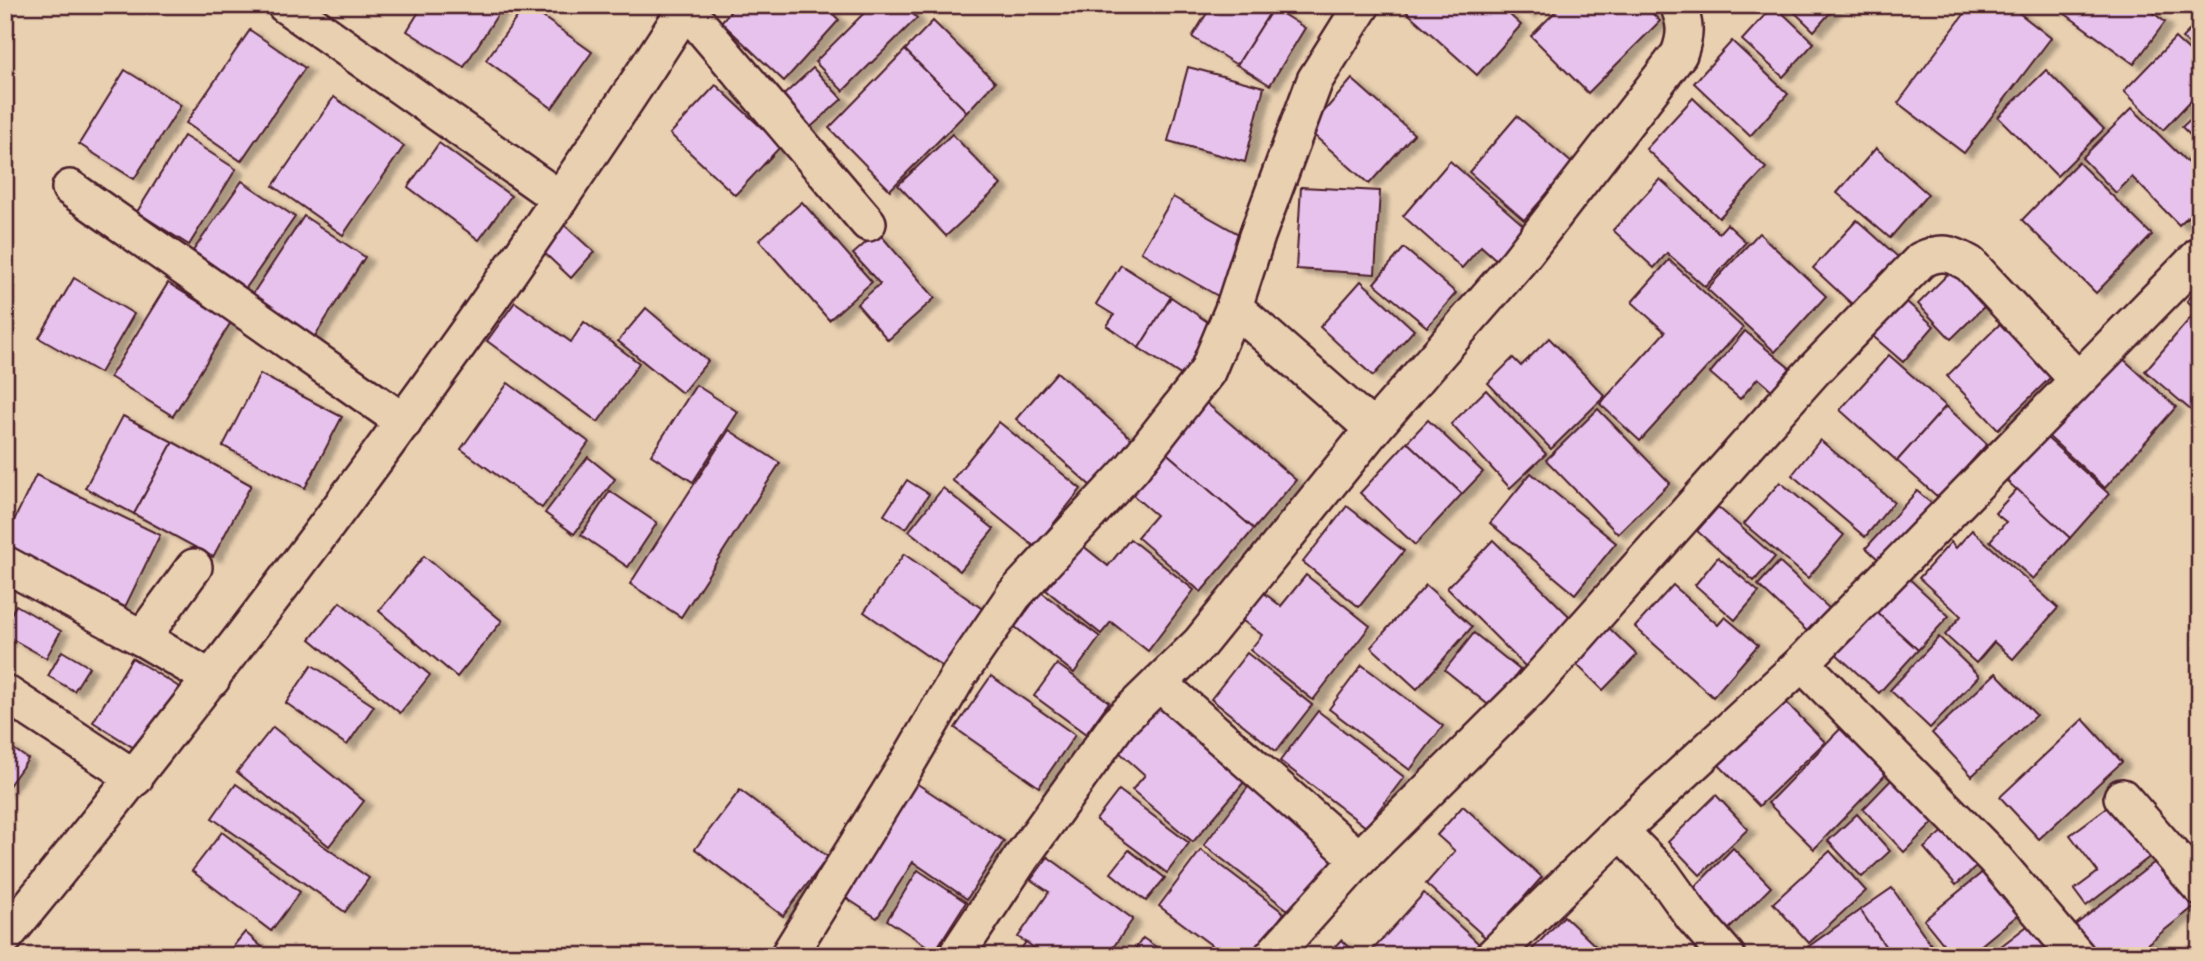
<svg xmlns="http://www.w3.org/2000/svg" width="2205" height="961" font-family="Itim,sans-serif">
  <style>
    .building { fill: #e7c2ec; stroke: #4a1f2b; stroke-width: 2; filter: url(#shadow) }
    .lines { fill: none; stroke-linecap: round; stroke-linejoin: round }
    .minor-casing { stroke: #4a1f2b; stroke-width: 40 }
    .minor { stroke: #e9d0b1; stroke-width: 35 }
  </style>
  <defs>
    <filter id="shadow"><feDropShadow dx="8" dy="4.5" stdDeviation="2" flood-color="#0004"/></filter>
  </defs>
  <rect width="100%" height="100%" fill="#e9d0b1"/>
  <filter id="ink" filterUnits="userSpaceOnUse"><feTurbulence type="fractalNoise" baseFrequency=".0143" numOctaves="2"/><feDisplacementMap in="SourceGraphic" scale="14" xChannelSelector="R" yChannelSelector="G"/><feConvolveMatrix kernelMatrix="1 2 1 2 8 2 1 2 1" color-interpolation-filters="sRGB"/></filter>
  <g filter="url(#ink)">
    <g class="building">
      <polygon points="423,5 502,5 503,6 464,67 407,31"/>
      <polygon points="526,5 592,52 552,108 486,60"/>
      <polygon points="736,5 824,5 839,20 784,81 721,22"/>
      <polygon points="872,5 904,5 917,18 843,91 815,62"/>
      <polygon points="1212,5 1269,5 1273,8 1237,65 1192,37"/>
      <polygon points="1403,5 1499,5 1521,25 1477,75 1401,7"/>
      <polygon points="1519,5 1534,5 1527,13"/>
      <polygon points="1562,5 1644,5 1660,21 1588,93 1531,36"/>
      <polygon points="1774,5 1814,43 1783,77 1742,40"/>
      <polygon points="1787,5 1837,5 1814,31"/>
      <polygon points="1971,5 2009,5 2051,38 1964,153 1898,103"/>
      <polygon points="2053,5 2143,5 2165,22 2134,64"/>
      <polygon points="1273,8 1305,28 1270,85 1237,65"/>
      <polygon points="2200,20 2200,55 2182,38"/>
      <polygon points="933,21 995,82 967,112 905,50"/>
      <polygon points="250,30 305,68 241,161 186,123"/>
      <polygon points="2175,38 2200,61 2200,91 2163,130 2124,91"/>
      <polygon points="1732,41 1788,94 1750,136 1694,83"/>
      <polygon points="905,50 967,112 890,190 829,128"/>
      <polygon points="1188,67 1264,87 1245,162 1168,141"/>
      <polygon points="813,68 842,99 802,135 774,104"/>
      <polygon points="125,70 181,105 134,179 79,144"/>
      <polygon points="2046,70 2104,129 2057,176 1998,117"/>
      <polygon points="1352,79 1414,134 1369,184 1308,130"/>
      <polygon points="716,85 781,146 735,195 670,134"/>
      <polygon points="334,97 404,146 343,235 273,186"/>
      <polygon points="1693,98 1766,168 1719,218 1646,149"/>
      <polygon points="2132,108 2200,175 2200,205 2179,225 2132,177 2116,193 2082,158"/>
      <polygon points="2200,110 2200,145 2182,127"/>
      <polygon points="1517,116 1573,164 1524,220 1469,172"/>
      <polygon points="952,134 1001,185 946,236 898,185"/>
      <polygon points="184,136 236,169 189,245 137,212"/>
      <polygon points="439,143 511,196 479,240 408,187"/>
      <polygon points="1876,148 1928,194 1890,238 1837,193"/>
      <polygon points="1450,161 1529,230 1501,264 1481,246 1462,268 1403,216"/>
      <polygon points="2078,162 2152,235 2096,293 2022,220"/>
      <polygon points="1660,179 1719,233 1727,224 1746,242 1705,287 1667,253 1654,268 1613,230"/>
      <polygon points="242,181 295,217 246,288 193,251"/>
      <polygon points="1301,187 1380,191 1375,274 1296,269"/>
      <polygon points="1173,197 1249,240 1218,296 1141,252"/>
      <polygon points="802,202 872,282 829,320 759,240"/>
      <polygon points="304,216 365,257 313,339 250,298"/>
      <polygon points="1857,220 1898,257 1854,306 1813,268"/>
      <polygon points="561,222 594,252 571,278 538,247"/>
      <polygon points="878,232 935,298 888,340 857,304 880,284 853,254"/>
      <polygon points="1759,233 1826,296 1775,352 1707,289"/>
      <polygon points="1404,248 1456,293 1427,327 1374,283"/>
      <polygon points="1669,260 1743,328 1640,441 1600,404 1665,332 1632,302"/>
      <polygon points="1959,263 1993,298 1951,339 1918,304"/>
      <polygon points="1121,265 1171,297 1139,348 1107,326 1114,315 1096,304"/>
      <polygon points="74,278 134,314 100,373 39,338"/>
      <polygon points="1361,281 1414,330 1373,376 1320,327"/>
      <polygon points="168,283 231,322 173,416 110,377"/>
      <polygon points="2200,286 2200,312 2187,301"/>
      <polygon points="1899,295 1934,326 1903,362 1867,331"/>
      <polygon points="1171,297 1218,329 1187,379 1139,348"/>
      <polygon points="515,302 571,342 584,322 639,363 598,422 487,341"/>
      <polygon points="646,308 708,361 682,393 618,341"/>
      <polygon points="2010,314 2061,367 1998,429 1947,376"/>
      <polygon points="2193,315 2200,321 2200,418 2145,371"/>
      <polygon points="1745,331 1793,371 1775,393 1758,378 1740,399 1710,373"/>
      <polygon points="1549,338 1605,396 1551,449 1488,383 1513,358 1521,366"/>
      <polygon points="1889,355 1946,406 1897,461 1840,410"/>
      <polygon points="2119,355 2176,407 2105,488 2048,436"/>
      <polygon points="1057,372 1133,440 1092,487 1016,419"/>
      <polygon points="260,374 342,417 305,488 223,446"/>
      <polygon points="508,383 589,442 542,508 461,449"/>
      <polygon points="696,385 738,412 693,482 651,455"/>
      <polygon points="1486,390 1546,454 1510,488 1451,424"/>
      <polygon points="1204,401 1296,480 1254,529 1163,450"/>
      <polygon points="1946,406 1987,444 1939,498 1897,461"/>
      <polygon points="1598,409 1670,483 1618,534 1546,460"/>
      <polygon points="123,416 173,442 134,514 85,488"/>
      <polygon points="1428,420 1483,472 1462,494 1407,442"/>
      <polygon points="999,422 1081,489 1035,547 952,480"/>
      <polygon points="729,430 780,463 681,617 630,584"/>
      <polygon points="2046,437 2109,494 2070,538 2007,481"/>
      <polygon points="1820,440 1894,502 1865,537 1792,475"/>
      <polygon points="173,442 251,485 213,557 134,514"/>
      <polygon points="1407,442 1462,494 1415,545 1360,493"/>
      <polygon points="1163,450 1254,529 1201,592 1137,537 1156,515 1128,491"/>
      <polygon points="588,457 615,479 574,534 545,513"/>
      <polygon points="1531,473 1616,543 1575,594 1490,523"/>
      <polygon points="36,475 160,535 125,607 5,548 5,539"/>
      <polygon points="907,480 929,494 906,529 884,515"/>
      <polygon points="1780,482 1844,535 1808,578 1744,524"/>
      <polygon points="943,488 994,529 960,571 909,531"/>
      <polygon points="2017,489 2070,538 2033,579 1990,541 2006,522 1995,513"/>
      <polygon points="610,491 657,523 628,567 581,535"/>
      <polygon points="1917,491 1932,504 1880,561 1866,548"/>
      <polygon points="1347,506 1404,551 1359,607 1303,562"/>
      <polygon points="1718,507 1775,557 1754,581 1697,531"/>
      <polygon points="1972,530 2058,608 2013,659 1994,642 1976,663 1945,635 1961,616 1919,578 1951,542 1956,548"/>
      <polygon points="1130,539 1194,590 1148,651 1111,622 1101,634 1046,590 1082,545 1108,566"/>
      <polygon points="1493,540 1573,620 1526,667 1447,588"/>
      <polygon points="904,554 991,615 952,673 864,612"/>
      <polygon points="424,556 502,621 457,677 379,611"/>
      <polygon points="1718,557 1759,592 1735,620 1695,585"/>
      <polygon points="1779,562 1832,611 1810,634 1758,585"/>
      <polygon points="1903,573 1949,616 1918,650 1872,608"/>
      <polygon points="1306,575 1370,626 1313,700 1250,650 1262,635 1239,618 1260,590 1281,606"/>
      <polygon points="1426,585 1472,627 1417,689 1371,647"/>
      <polygon points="1673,585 1718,625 1725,617 1758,645 1713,697 1635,627"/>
      <polygon points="1041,592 1100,637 1074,673 1015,627"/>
      <polygon points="340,602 430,675 400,713 310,639"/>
      <polygon points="16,605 61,631 46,658 5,635 5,625"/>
      <polygon points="1872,608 1918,650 1879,693 1833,651"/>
      <polygon points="1604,623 1637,655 1603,690 1570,658"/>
      <polygon points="1474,633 1520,670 1491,707 1445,670"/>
      <polygon points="1939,637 1979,676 1930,728 1890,690"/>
      <polygon points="62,651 89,667 74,691 48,676"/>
      <polygon points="1247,653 1312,705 1276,751 1211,699"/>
      <polygon points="132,658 179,687 139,751 93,722"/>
      <polygon points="1057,664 1109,702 1086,734 1034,696"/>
      <polygon points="312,665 374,706 347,745 286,703"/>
      <polygon points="1362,665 1443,726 1410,770 1329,709"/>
      <polygon points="1996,673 2036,715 1972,776 1932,733"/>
      <polygon points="991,676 1075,735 1039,787 955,728"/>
      <polygon points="1166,693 1255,769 1193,842 1132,790 1145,775 1118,751"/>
      <polygon points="1782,698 1825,742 1759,806 1717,763"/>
      <polygon points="1318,711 1404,777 1366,827 1280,761"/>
      <polygon points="2083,719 2122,762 2039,839 2000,797"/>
      <polygon points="1848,721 1894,766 1814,849 1768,803"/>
      <polygon points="273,727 364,801 329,846 237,772"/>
      <polygon points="5,743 28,759 5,791"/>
      <polygon points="1895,776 1937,819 1904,852 1863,809"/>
      <polygon points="1255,778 1348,850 1297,917 1204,845"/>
      <polygon points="916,783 1004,841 967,899 913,862 877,918 843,896"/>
      <polygon points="236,784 369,878 345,912 212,818"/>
      <polygon points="740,790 828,857 783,916 695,849"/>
      <polygon points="1119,790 1189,843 1167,873 1096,820"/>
      <polygon points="1716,795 1748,829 1700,875 1668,842"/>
      <polygon points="2117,800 2156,852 2086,906 2074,890 2098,872 2070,835"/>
      <polygon points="1463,806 1542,877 1487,939 1426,884 1455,851 1437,835"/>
      <polygon points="1857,814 1890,851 1862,877 1828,841"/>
      <polygon points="1954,822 1986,858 1956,885 1924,848"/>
      <polygon points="222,832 300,892 271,931 192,871"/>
      <polygon points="1733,848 1771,887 1726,932 1688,894"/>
      <polygon points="1129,850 1165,878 1146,901 1111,873"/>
      <polygon points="1201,850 1284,913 1253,956 1226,956 1159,906"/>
      <polygon points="1830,851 1866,891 1809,943 1773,903"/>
      <polygon points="2165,854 2200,902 2132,956 2097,956 2074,926"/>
      <polygon points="1048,857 1133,919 1107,956 1045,956 1018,937 1049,892 1031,880"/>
      <polygon points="1989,867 2024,910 1968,956 1953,956 1924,920"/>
      <polygon points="918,870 966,902 935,951 887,920"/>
      <polygon points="1892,888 1936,952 1932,956 1892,956 1860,910"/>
      <polygon points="1424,893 1479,944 1468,956 1373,956 1370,953"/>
      <polygon points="1860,910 1892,956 1795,956"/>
      <polygon points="1564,916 1606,956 1526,956"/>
      <polygon points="2039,917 2067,956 1988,956"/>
      <polygon points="245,932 272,956 225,956"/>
      <polygon points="1143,938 1169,956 1130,956"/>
      <polygon points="1341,940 1358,956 1326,956"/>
      <polygon points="1026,942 1045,956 1016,956"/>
    </g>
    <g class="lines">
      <defs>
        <g id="minor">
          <polyline points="285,5 560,199"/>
          <polyline points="686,9 868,223"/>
          <polyline points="70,188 404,422"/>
          <path d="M 1234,307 L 1373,429 L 1518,262 L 1679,54 C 1686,35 1686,24 1678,5"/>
          <polyline points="5,564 142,638 212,679"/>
          <polyline points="142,638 194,567"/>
          <polyline points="1802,663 1994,858 2077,956"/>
          <polyline points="1159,683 1359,859"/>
          <polyline points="5,693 135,778"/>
          <polyline points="2122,797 2200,887"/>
          <polyline points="1620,831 1663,875 1693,917 1727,956"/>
          <path d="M 5,937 C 249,638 480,330 688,5"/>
          <polyline points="788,956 907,764 959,675 1014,595 1132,468 1207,372 1234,307 1257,236 1315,80 1362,5"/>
          <polyline points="956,956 1021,858 1119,722 1200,643 1373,429"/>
          <path d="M 1272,956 L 1359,859 L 1532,687 L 1814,370 L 1921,260 C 1941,250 1951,253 1970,264 L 2077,379"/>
          <polyline points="1493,956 1620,831 1802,663 2200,255"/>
        </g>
      </defs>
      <use href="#minor" class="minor-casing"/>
      <use href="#minor" class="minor"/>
    </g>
  </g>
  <rect width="2205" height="961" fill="none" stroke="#e9d0b1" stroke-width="28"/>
  <rect x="14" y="14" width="2177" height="933" fill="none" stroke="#4a1f2b" stroke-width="2.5" filter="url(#ink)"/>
</svg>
